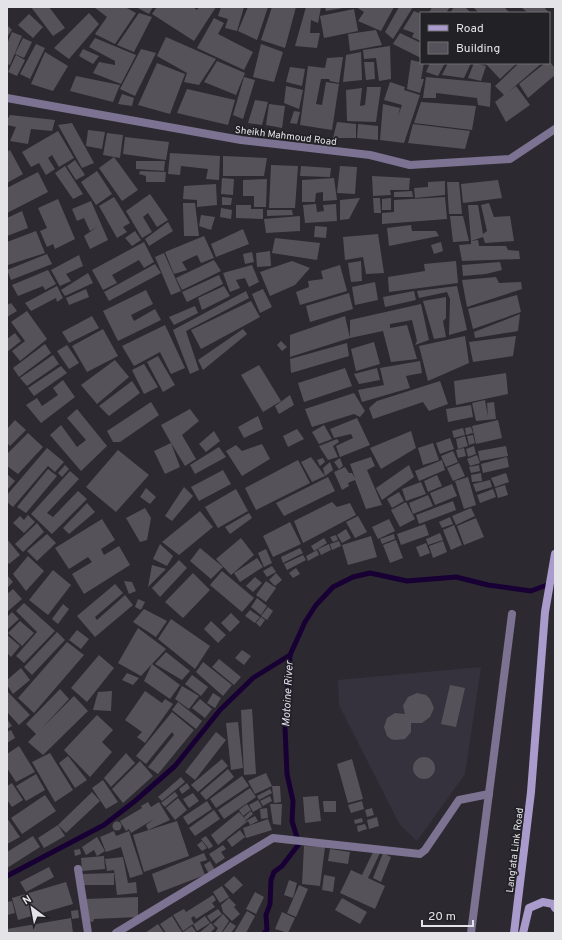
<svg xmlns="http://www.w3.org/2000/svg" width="562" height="940" font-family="Overpass,sans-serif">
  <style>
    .built { fill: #35323d }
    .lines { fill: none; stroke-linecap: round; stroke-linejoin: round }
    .stream { stroke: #180035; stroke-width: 5 }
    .building { fill: #555359 }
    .lane { stroke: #7b7391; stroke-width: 8 }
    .street { stroke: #7b7391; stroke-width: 8 }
    .secondary { stroke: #a99bcb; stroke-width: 8 }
    .labels { text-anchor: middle; stroke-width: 3.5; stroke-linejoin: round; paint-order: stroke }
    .street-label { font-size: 10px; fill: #e4e3e7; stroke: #222126 }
    .water-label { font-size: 11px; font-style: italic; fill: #e3def1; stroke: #222126 }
  </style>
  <rect width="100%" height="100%" fill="#2c2a30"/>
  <polygon class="built" points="481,667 465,774 417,841 400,825 339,705 338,680"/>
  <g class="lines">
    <g class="stream">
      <polyline points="7,876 104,825 135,801 175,766 220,710 253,678 290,655"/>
      <polyline points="264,933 267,930 266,915 270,904 271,880 274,872 282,866 299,844 292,821 293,801 287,774 285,727 290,655 305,622 316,605 333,587 353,577 370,573 407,581 456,577 488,585 531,591 555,582"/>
    </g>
  </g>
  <g class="building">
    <polygon points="31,7 49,7 65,28 53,36"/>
    <polygon points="94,7 125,7 136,13 115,44 95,34 107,17"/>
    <polygon points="136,7 153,7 149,14"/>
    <polygon points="157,7 193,7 197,10 199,7 216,7 194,41 152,14"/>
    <polygon points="221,7 244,7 237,31 225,28 228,19 218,16"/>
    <polygon points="248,7 268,7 257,40 238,31"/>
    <polygon points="272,7 296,7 285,48 261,40"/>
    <polygon points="306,7 321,7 318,23 311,20 310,33 320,33 317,48 295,46"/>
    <polygon points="325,7 343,7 343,8 326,11"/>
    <polygon points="356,7 394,7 381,31 358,21 364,12"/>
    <polygon points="399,7 413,7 393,39 385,32"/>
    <polygon points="432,7 450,7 446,13 429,13"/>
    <polygon points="454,7 465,7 471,13 450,13"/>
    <polygon points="473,7 504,7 510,13 479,13"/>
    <polygon points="521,7 544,7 549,13 528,13"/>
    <polygon points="354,9 358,31 324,38 320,16"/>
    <polygon points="414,11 421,14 421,41 412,37 414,33 403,29"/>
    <polygon points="89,13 99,24 69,59 54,48"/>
    <polygon points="139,13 152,17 134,52 117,45"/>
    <polygon points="29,14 43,27 33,38 18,25"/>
    <polygon points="214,18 224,23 218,34 253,52 244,70 197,48"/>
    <polygon points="7,25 12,30 7,37"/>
    <polygon points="376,30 382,45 350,51 348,34"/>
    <polygon points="12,32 22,36 10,65 7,64 7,44"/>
    <polygon points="400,33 421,43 421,58 393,44"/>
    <polygon points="166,37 216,59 199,85 184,82 187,73 157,56"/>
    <polygon points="23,38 32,42 24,58 15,54"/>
    <polygon points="95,38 136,55 121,84 93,73 99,62 115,65 115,61 89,47"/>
    <polygon points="36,44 45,48 30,79 20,74"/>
    <polygon points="261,44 283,52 274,82 253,77"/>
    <polygon points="390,46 391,79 379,81 376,58 364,59 363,50"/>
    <polygon points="83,49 99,56 93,64 79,56"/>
    <polygon points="141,49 156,53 135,96 120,89"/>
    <polygon points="45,52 68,66 53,91 31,84"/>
    <polygon points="361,52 362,80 343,82 346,55"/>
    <polygon points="16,55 25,60 17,76 8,72"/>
    <polygon points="343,57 339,83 330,81 329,79 321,79 316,104 322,105 326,82 339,84 332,130 300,125 308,66 325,68 327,58"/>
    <polygon points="411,60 424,63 421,79 424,79 420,93 407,89"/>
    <polygon points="217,61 245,73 236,95 204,82"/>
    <polygon points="549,61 555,68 555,75 528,98 519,84 545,63 549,63"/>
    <polygon points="364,62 374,62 375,79 366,80"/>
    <polygon points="157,63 185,74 170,114 138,105"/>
    <polygon points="430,63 445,63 438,76 426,72"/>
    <polygon points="448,63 471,63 464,78 442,75"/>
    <polygon points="474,63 486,66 481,81 468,78"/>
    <polygon points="485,63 517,63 500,79"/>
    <polygon points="519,63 542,63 507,93 516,86 530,105 506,122 495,102 504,95 495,86"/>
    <polygon points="290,67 305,69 302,86 286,82"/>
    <polygon points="76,76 120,85 113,102 70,91"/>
    <polygon points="244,77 255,80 243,119 233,115"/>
    <polygon points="426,77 491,83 490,107 478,105 477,98 436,93 436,98 423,98"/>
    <polygon points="390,82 405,87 404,90 420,95 404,143 380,140 383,104 400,108 398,116 402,105 384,100"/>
    <polygon points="286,86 303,90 299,109 284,103"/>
    <polygon points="367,87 381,87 376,122 347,121 346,90 362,88 360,106 365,105"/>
    <polygon points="187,89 235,100 228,125 177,113"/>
    <polygon points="122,94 134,98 132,106 118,104"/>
    <polygon points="255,100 268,102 262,125 248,123"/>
    <polygon points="421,102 476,106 472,130 414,123"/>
    <polygon points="269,104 285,106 282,128 266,125"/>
    <polygon points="294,111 300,112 297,124 290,123"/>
    <polygon points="10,115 55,120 52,131 31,129 28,144 10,141 16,127 7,125 7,120"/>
    <polygon points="337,122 356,124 356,138 333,138"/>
    <polygon points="72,123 94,163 82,168 58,125"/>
    <polygon points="358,124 378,126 378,140 357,138"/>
    <polygon points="413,124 470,131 465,149 408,143"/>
    <polygon points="88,130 105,132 102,149 86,146"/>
    <polygon points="58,131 74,158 59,167 52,155 48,158 55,169 46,175 39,163 31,167 22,152"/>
    <polygon points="107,133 123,135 120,158 103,155"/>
    <polygon points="125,137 169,142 166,160 123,154"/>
    <polygon points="10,150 23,174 7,183 7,152"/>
    <polygon points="170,153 220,156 219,180 206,179 208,169 181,166 180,175 168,174"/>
    <polygon points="223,156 267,158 264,176 223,176"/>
    <polygon points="114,157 138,190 122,201 99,168"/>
    <polygon points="75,160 85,175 76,180 67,166"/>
    <polygon points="136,161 165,161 164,171 136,169"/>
    <polygon points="271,165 298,166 295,208 269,208"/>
    <polygon points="65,166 83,194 73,199 55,173"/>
    <polygon points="301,166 331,168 330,177 300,176"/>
    <polygon points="340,166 357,167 355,194 337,193"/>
    <polygon points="97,171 112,194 96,205 81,182"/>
    <polygon points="140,171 166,172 165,182 146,182 146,176 139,174"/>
    <polygon points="38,172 48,192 7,213 7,188"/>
    <polygon points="372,176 410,178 409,190 390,190 391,195 373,196"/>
    <polygon points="222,178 234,179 233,195 221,194"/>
    <polygon points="334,178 337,200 323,201 323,192 316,193 315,202 302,202 302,180"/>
    <polygon points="267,179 266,207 254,207 254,196 243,196 243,180"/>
    <polygon points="498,180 502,198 463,203 461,184"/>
    <polygon points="445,181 445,195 415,198 414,188 428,187 428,182"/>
    <polygon points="447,182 459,182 462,214 449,214"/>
    <polygon points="216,184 217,205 197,207 197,200 183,199 184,186"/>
    <polygon points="412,191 413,197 394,197 394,192"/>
    <polygon points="150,194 168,220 157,227 148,213 143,217 152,232 142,238 126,211"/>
    <polygon points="114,197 130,223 123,227 127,232 117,238 99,206"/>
    <polygon points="222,197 232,198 231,205 222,205"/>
    <polygon points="445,197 447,219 382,224 382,213 394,212 394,200"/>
    <polygon points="360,198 349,219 340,220 340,200"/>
    <polygon points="373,198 380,198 381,213 374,213"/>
    <polygon points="391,198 391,210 382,210 382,199"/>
    <polygon points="58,199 75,239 55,249 53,244 47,247 40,231 47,228 38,208"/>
    <polygon points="91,201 108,240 90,249 84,236 97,227 90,231 84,218 77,221 72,209"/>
    <polygon points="183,203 195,203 199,236 184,236"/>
    <polygon points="489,203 494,217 510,216 514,241 485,243 483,237 471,241 468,205 478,205 483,234 487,231 481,205"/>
    <polygon points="316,204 317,212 324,211 323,205 336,204 337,221 305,223 303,205"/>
    <polygon points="236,205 251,205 251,209 263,209 263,219 236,218"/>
    <polygon points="221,208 232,210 231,219 220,217"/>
    <polygon points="267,210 292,210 293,215 267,216"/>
    <polygon points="22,211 28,228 7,236 7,218"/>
    <polygon points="201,215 215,217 211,230 199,226"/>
    <polygon points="300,216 300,231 266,233 264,219"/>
    <polygon points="450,216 463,216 469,241 453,242"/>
    <polygon points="168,222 173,231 149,246 145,239"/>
    <polygon points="411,225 412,231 436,231 439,236 389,246 387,228"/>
    <polygon points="315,226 327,227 326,238 314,237"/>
    <polygon points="243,229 249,244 216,257 211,244"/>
    <polygon points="36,231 45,253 8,265 7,242"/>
    <polygon points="135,231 141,240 132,246 125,238"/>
    <polygon points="378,234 384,273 366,274 363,257 345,260 343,237"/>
    <polygon points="204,236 214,258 201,263 197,255 182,262 187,270 174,274 165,252"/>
    <polygon points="275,238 320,243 317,260 272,253"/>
    <polygon points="478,240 479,246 506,246 508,250 519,251 520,259 462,261 459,245 471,244 471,241"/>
    <polygon points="144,242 154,262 144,268 139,260 112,275 117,283 103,290 92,270"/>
    <polygon points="441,242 443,251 434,254 431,245"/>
    <polygon points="270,251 271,266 257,267 256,253"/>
    <polygon points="252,252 254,262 245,264 243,254"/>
    <polygon points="164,253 181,291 171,295 155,257"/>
    <polygon points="47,254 52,264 11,280 7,270"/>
    <polygon points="79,255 83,266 66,274 71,281 60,286 51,270"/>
    <polygon points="214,260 221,271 182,290 176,278"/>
    <polygon points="292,261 310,268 295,285 270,296 260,272"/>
    <polygon points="361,261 362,281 351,282 348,263"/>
    <polygon points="456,261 458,283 389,292 388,277 425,271 424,264"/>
    <polygon points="500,262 502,270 486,274 463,276 462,265"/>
    <polygon points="155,264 161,273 109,301 104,292"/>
    <polygon points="252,265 259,282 249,287 245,278 236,280 240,288 230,292 223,273"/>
    <polygon points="340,265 347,291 300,305 296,292 309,287 308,281 323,279 321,271"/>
    <polygon points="48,270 56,284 45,290 43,286 18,296 12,285"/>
    <polygon points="88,273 93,283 65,296 61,290"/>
    <polygon points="219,275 223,284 187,302 182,292"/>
    <polygon points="496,277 499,283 521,282 522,289 467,307 462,280"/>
    <polygon points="375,282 378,300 355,305 352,287"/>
    <polygon points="57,286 63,298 57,302 56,298 31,311 25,303"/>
    <polygon points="224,286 230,296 202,310 198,298"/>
    <polygon points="457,286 467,330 449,335 450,299 447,292 419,298 417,291"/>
    <polygon points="86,289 89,297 69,305 66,298"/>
    <polygon points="263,289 272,307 260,313 252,294"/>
    <polygon points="146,290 153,304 131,315 134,321 155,309 161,320 118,341 103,311"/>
    <polygon points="246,291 249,298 186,331 199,370 190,374 173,330"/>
    <polygon points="414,291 416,300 385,307 383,297"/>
    <polygon points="349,293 353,309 310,322 306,306"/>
    <polygon points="517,295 521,312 473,329 468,309"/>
    <polygon points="446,297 446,318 443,321 446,337 434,339 423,301"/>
    <polygon points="251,301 260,317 201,349 191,330"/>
    <polygon points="11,303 17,311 7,317 7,305"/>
    <polygon points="421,304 429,340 415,345 417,341 412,320 390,324 390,328 407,325 417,359 391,362 383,331 350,338 290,357 290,335 345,316 350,338 350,320"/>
    <polygon points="195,306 198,313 174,325 169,317"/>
    <polygon points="27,311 47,339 20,361 12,351 25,341 11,322"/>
    <polygon points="520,314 518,331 475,338 474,332"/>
    <polygon points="92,316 99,328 69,343 62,332"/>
    <polygon points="165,325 185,368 171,374 160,352 134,366 122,346"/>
    <polygon points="103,329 118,356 87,372 72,346"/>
    <polygon points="243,329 247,334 203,370 198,360"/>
    <polygon points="15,333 21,341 7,352 7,339"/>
    <polygon points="465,336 469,363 428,381 419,346"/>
    <polygon points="516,336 513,356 473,362 469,342"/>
    <polygon points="281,341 287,347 282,351 277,345"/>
    <polygon points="374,342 380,364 356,371 351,349"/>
    <polygon points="347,343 349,356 291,373 290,359"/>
    <polygon points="45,344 51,353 19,377 13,368"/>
    <polygon points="67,345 79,363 69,369 57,351"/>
    <polygon points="53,355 59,364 27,386 20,378"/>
    <polygon points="158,356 175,385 163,392 147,362"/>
    <polygon points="115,360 129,377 97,404 81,385"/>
    <polygon points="420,361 422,373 406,376 410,388 362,402 358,390 384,385 380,368"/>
    <polygon points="144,364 158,387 144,394 132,370"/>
    <polygon points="259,365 281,401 263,412 241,375"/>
    <polygon points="61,366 67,373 34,396 28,388"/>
    <polygon points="345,368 352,386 304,402 298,383"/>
    <polygon points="377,368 380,380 359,384 354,374"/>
    <polygon points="506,373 508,394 456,405 454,381"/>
    <polygon points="63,380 75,397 41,423 26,405 37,398 42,406 58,395 53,388"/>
    <polygon points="132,381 140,393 109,416 99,406"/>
    <polygon points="440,381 448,404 429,411 423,402 373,419 369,408 377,401"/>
    <polygon points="354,393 365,411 360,417 354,414 312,427 305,409"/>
    <polygon points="290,395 294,405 279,414 275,406"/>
    <polygon points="485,400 488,417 487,403 494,402 496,419 476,421 472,403"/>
    <polygon points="151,402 159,415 120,442 113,442 107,431"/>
    <polygon points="471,405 473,417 448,422 446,409"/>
    <polygon points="77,409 107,446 81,471 50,435 61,425 77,447 86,440 67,418"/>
    <polygon points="190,409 199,421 182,435 196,459 185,466 171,443 180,467 165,474 154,451 171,443 161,425"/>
    <polygon points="258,416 263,429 244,438 238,427"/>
    <polygon points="357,418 370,445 340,457 336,446 353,438 351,434 334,438 330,429"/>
    <polygon points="15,420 26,430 10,446 7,443 7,429"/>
    <polygon points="498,420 502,438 476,444 472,426"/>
    <polygon points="324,425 332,439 319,444 312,432"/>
    <polygon points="471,427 473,433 466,435 465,428"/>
    <polygon points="463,428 465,435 454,438 452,431"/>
    <polygon points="297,429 304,439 288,447 283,436"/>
    <polygon points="214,431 220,441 206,452 199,444"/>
    <polygon points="411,431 416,448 381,469 370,448"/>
    <polygon points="28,433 43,447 18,474 7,466 7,454"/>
    <polygon points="473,435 475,443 469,445 467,436"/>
    <polygon points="465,436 468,446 458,449 456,439"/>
    <polygon points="450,438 454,449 440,454 436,443"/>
    <polygon points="337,439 339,442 333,446 338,457 328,460 319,446"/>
    <polygon points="433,443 439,460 423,465 418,448"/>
    <polygon points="262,444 270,459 242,476 226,451 236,445 242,451"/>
    <polygon points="474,446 476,454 468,457 466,449"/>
    <polygon points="506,446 508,456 480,461 478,451"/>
    <polygon points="219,447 226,457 195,474 190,465"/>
    <polygon points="47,448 64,462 55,472 48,466 13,507 7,502 7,495"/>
    <polygon points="464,448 466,456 458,458 456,450"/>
    <polygon points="118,450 149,475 116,512 86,487"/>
    <polygon points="453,451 458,462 446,467 441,456"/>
    <polygon points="477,455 480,463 470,466 467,459"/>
    <polygon points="311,457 325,476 323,468 330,462 333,470 325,476 312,482 301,462"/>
    <polygon points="371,457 375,466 367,470 382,505 366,509 355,480 348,483 349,486 342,490 334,472 345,467 349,473 352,473 355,478 350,464"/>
    <polygon points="507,457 509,467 483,473 481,464"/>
    <polygon points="323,458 325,462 320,466 317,460"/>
    <polygon points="340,458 343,466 339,469 334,462"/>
    <polygon points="298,460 310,483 256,510 245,488"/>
    <polygon points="442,460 445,470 419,481 415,471"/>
    <polygon points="459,463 465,476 453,481 447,468"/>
    <polygon points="65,465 69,469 62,477 58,473"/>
    <polygon points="409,465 414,477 382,500 376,488"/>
    <polygon points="479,465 480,471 471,473 469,467"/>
    <polygon points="48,469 57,476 26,513 17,507"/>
    <polygon points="223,470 231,484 199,501 191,487"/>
    <polygon points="70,471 79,479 47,513 53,517 78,491 87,499 52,534 31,514"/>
    <polygon points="481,473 482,481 472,482 471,475"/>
    <polygon points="506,473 509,482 495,487 491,478"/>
    <polygon points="7,474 15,481 7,490"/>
    <polygon points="437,475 442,486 428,492 424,481"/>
    <polygon points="328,477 335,491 284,516 276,503"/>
    <polygon points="468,477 476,505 464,509 455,481"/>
    <polygon points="490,480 492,487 476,492 473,484"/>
    <polygon points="421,482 426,494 406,501 402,489"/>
    <polygon points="452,484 457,496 435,505 430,493"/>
    <polygon points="505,485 508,495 498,498 495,488"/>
    <polygon points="184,487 193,496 172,521 165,516"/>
    <polygon points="146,488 156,497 150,504 140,497"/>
    <polygon points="236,489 248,511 218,528 205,507"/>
    <polygon points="493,489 496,497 480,503 477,495"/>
    <polygon points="399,492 404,501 392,508 387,499"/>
    <polygon points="428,495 433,506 413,514 409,503"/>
    <polygon points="453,501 456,510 419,524 416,515"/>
    <polygon points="332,502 337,507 350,503 356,515 303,543 294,521"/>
    <polygon points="406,502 415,519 400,527 391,510"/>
    <polygon points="87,503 95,512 69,534 63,528"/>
    <polygon points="145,508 151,518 147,540 140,542 126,518"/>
    <polygon points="471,508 475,516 456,525 452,516"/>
    <polygon points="200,511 213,527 179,555 162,542"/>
    <polygon points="249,513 252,518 230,534 225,527"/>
    <polygon points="28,515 35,522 24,533 13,523 20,516 24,520"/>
    <polygon points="358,516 367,532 355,538 346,522"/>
    <polygon points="450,517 453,524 442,528 439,522"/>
    <polygon points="476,518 484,537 464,545 457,526"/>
    <polygon points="102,519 115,540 101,549 104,555 119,546 130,565 84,594 72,574 92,562 88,557 69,569 55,548"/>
    <polygon points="389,519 395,531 378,539 372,527"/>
    <polygon points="290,522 301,544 273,557 263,536"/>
    <polygon points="37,523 44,532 23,552 15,544"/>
    <polygon points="425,524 429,535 401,545 397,534"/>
    <polygon points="454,525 462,545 451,550 443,530"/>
    <polygon points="346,529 351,538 342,543 337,535"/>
    <polygon points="440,533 443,540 428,545 426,539"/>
    <polygon points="47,534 56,543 37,561 27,551"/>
    <polygon points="394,534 395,539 382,544 380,539"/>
    <polygon points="336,535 338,540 333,542 330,537"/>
    <polygon points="371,536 377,557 348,565 342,545"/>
    <polygon points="241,538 254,555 231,575 216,559"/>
    <polygon points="324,538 327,543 314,551 311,546"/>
    <polygon points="7,539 20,555 9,564 7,562"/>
    <polygon points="396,540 403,558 390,563 383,545"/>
    <polygon points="339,541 341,546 332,550 330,544"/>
    <polygon points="443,541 447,552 433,558 429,546"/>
    <polygon points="426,543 430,553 420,557 416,547"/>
    <polygon points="160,544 173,556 167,566 153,559"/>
    <polygon points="329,544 331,550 321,555 318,549"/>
    <polygon points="200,548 223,567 211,579 190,561"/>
    <polygon points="300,548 303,553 283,563 281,557"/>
    <polygon points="266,549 272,563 264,567 258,553"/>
    <polygon points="317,550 319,555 308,561 306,556"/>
    <polygon points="303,555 306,560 287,570 284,564"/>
    <polygon points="28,556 44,571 26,591 13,574"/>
    <polygon points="257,558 263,567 240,582 234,573"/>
    <polygon points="179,560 187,568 160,597 152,588"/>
    <polygon points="152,565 166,569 148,587"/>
    <polygon points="272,566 276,572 267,577 263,571"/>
    <polygon points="296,568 300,574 293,578 289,573"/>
    <polygon points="53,570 71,585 48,615 29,600"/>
    <polygon points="222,571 254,598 242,612 210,585"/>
    <polygon points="193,573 210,590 183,618 165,602"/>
    <polygon points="276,573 282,580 275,586 269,580"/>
    <polygon points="7,575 13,582 7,588"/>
    <polygon points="255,577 262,583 253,592 246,586"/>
    <polygon points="124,581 132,582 136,591 129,594"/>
    <polygon points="266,581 276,588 266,602 256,595"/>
    <polygon points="115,584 123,593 95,617 97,620 125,595 133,605 95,637 77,616"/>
    <polygon points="13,589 22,599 7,612 7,594"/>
    <polygon points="257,598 267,606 261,615 251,607"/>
    <polygon points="138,599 145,602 141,610 135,607"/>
    <polygon points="24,603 55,631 24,663 16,656 37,632 16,611"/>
    <polygon points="63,604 69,609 58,624 52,619"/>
    <polygon points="268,607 273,611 267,620 261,616"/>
    <polygon points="144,609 167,621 156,637 133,622"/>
    <polygon points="250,610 260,617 255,623 245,616"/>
    <polygon points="12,612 19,619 7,630 7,617"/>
    <polygon points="231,613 240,622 230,632 221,623"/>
    <polygon points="261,617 265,620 260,627 256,623"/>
    <polygon points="171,619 210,646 195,669 158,639"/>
    <polygon points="20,621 34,633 22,646 8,633"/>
    <polygon points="211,621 226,635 218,643 204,629"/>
    <polygon points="138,628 166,649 152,664 180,685 170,699 144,681 152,664 141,676 118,663"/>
    <polygon points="77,630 89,639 81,649 69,640"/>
    <polygon points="57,632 65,640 32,675 24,667"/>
    <polygon points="7,635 20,646 11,657 7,653"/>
    <polygon points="67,642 84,655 34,713 18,698"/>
    <polygon points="242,650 251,656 244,665 235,658"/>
    <polygon points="166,652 190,671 182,680 155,664"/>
    <polygon points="99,655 114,668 87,702 71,688"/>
    <polygon points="219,659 241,677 234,685 212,667"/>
    <polygon points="203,662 232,685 223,696 196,672"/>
    <polygon points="21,668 30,680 13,694 7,685 7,680"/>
    <polygon points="127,673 139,678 133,685 122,680"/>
    <polygon points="192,675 208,687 201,696 185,684"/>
    <polygon points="450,685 465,688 456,727 441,724"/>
    <polygon points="182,686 199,696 189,709 175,699"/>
    <polygon points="60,689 69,699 41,729 74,696 88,711 43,755 28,742 36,734 26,724"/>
    <polygon points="7,691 30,715 19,725 7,712"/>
    <polygon points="112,691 111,711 93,710 98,692"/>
    <polygon points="145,691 162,703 165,699 173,704 145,743 137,737 142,732 125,720"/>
    <polygon points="213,693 221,698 215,708 207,703"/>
    <polygon points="417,693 426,695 430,699 434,708 430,717 422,723 411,723 411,732 405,739 395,740 391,739 387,736 384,727 387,718 395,713 405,714 403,706 405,702 408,697"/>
    <polygon points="200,699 212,709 205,718 192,708"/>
    <polygon points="178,702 202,721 196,729 172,710"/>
    <polygon points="252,709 256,774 244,775 241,710"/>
    <polygon points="172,712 194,730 158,774 148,767 174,735 172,732 146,764 136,756"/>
    <polygon points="97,715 113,730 102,742 112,752 90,777 64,750"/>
    <polygon points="7,719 12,726 7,729"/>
    <polygon points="238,722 243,768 231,770 226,723"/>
    <polygon points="11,730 15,738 7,743 7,732"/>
    <polygon points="216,732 226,740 195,780 185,772"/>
    <polygon points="19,746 35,772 16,782 7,768 7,754"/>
    <polygon points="50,753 73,790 55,802 32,762"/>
    <polygon points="126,753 135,763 111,787 104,778"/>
    <polygon points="68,756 87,780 75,788 59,763"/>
    <circle cx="424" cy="768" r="11"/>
    <polygon points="222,759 228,766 198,792 191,785"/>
    <polygon points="352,759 363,799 348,803 337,764"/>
    <polygon points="140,761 153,776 123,803 112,789"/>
    <polygon points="228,769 234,777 206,800 200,793"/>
    <polygon points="266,773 272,786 255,794 248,781"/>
    <polygon points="36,774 45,790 26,801 16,786"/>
    <polygon points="242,776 249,786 216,808 210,799"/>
    <polygon points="181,777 185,782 162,801 158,797"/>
    <polygon points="103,780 118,802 106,809 92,788"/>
    <polygon points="12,783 23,800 12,807 7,800 7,786"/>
    <polygon points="187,783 190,788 182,794 179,789"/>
    <polygon points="272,786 280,786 281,802 274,803"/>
    <polygon points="250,788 256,797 224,819 218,810"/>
    <polygon points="270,789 272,793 259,800 257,796"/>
    <polygon points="92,792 100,801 66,833 58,825"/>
    <polygon points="175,792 178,796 165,807 161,803"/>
    <polygon points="193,793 199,801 189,808 183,799"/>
    <polygon points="45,795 56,811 22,834 11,818"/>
    <polygon points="270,796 272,801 263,806 260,801"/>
    <polygon points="318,796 321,821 305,823 303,797"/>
    <polygon points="178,798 187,810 175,820 166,808"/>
    <polygon points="258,800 262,807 253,812 249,805"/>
    <polygon points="207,801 212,809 188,825 183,817"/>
    <polygon points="323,801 336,801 336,812 324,812"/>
    <polygon points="362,801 364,809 351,813 348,805"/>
    <polygon points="148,802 151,807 159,802 170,820 148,830 146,825 154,819 131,833 129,829 126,831 120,821 142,808 141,806"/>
    <polygon points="247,804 251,810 243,816 239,810"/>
    <polygon points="270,804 282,804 281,825 273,824"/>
    <polygon points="267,808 268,818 261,819 260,809"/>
    <polygon points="372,808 374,815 367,817 365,810"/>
    <polygon points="214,810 220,819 195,836 189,828"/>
    <polygon points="251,811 253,814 246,820 244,817"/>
    <polygon points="239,812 246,820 244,822 255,816 258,821 250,825 248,821 218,845 211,835"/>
    <polygon points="377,817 379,826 369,829 367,820"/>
    <polygon points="7,818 20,837 7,844"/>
    <polygon points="362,818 363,822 355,824 354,820"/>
    <polygon points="268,819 272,830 246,838 243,828"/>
    <polygon points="177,821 189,856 144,872 133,835"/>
    <circle cx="117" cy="826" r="4.5"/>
    <polygon points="365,824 367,829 358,832 357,826"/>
    <polygon points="58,825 65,836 44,848 38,838"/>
    <polygon points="240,830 245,837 232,847 227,840"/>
    <polygon points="114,831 116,836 129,831 143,874 130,878 121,847 106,852 100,837"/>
    <polygon points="33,836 40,847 7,868 7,852"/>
    <polygon points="206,836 213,846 209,849 201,839"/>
    <polygon points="97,837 105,851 97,856 94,850 86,855 82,847"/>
    <polygon points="202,841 207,848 202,851 197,845"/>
    <polygon points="223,845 226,849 221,852 225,858 216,864 209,854"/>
    <polygon points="304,846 325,847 320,886 302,884"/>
    <polygon points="80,849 81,854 75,856 74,850"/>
    <polygon points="330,849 350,852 348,864 328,861"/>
    <polygon points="374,850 380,853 368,878 385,886 375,909 340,893 351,870 362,875"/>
    <polygon points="204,853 207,860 200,862 205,875 158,893 152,874"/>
    <polygon points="383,853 391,857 381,882 373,878"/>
    <polygon points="104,856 105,869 82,871 81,858"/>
    <polygon points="123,857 128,883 136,882 137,893 117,895 114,870 107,871 105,859"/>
    <polygon points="210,861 215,870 209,874 204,865"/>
    <polygon points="49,867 54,877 26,892 20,882"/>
    <polygon points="114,873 114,885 84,885 83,874"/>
    <polygon points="324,875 335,877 333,892 322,890"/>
    <polygon points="234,876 243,885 233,894 224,885"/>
    <polygon points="289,880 297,883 293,898 284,895"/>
    <polygon points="66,882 73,904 18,920 12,898"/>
    <polygon points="299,885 308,889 296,917 287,913"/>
    <polygon points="222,886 229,897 220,903 213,892"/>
    <polygon points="255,892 264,897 256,914 246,909"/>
    <polygon points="213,895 216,900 212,903 215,907 196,919 194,916 191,918 194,924 205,916 210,923 197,931 193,924 183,931 173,915 184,909 186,912"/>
    <polygon points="138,897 138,917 94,919 93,922 88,921 85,899"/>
    <polygon points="229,898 236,905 234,907 240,914 232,921 223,912 221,905"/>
    <polygon points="342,898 367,912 360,924 335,910"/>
    <polygon points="12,901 15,913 7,915 7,902"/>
    <polygon points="218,909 222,914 211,922 207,916"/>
    <polygon points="78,910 79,918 72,919 71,911"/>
    <polygon points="247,911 255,916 246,933 234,933"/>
    <polygon points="282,912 295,918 288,933 275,929"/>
    <polygon points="223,914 229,921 221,933 215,933 218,928 213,924"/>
    <polygon points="172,916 180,929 183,933 166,933 160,924"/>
    <polygon points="71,918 73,933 7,933 7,929"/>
    <polygon points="230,922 236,926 231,933 222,933"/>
    <polygon points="211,923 215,928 211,932 212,933 199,933"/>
    <polygon points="158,924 164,933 145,933"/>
    <polygon points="192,926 196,932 183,933 183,932"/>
  </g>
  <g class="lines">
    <polyline class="lane" points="471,933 512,614"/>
    <g class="street">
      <polyline points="7,98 241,140 370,155 410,165 510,159 555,129"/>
      <polyline points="78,869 88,933"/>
      <polyline points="116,933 273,838 420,854 425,850 459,800 489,794"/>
    </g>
    <g class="secondary">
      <polyline points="514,933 531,792 545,612 555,554"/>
      <polyline points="523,933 529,908 543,902 553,904 555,908"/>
    </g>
  </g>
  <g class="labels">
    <g class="street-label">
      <text transform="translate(286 135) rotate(7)" y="4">Sheikh Mahmoud Road</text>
      <text transform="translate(514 850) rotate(-83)" y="4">Lang'ata Link Road</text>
    </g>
    <g class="water-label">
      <text transform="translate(287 694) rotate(-87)" y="4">Motoine River</text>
    </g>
  </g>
  <rect width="562" height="940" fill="none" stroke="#e4e3e7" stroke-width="16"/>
  <rect x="420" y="12" width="130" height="52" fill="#222126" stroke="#706f73"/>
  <rect x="428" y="25" width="20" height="6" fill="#a99bcb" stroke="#706f73"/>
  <text x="456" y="32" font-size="12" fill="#e4e3e7">Road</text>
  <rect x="428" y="42" width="20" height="12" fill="#555359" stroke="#706f73"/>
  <text x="456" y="52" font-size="12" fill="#e4e3e7">Building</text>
  <g transform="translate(32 908) rotate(328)" stroke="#222126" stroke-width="3" paint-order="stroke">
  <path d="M0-3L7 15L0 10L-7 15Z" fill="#e4e3e7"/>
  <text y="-6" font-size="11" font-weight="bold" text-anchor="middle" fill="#e4e3e7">N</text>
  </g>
  <path d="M422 920v6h51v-6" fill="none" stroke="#e4e3e7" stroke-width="2"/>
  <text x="428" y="920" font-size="12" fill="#e4e3e7" stroke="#222126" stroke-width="3" paint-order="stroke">20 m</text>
</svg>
